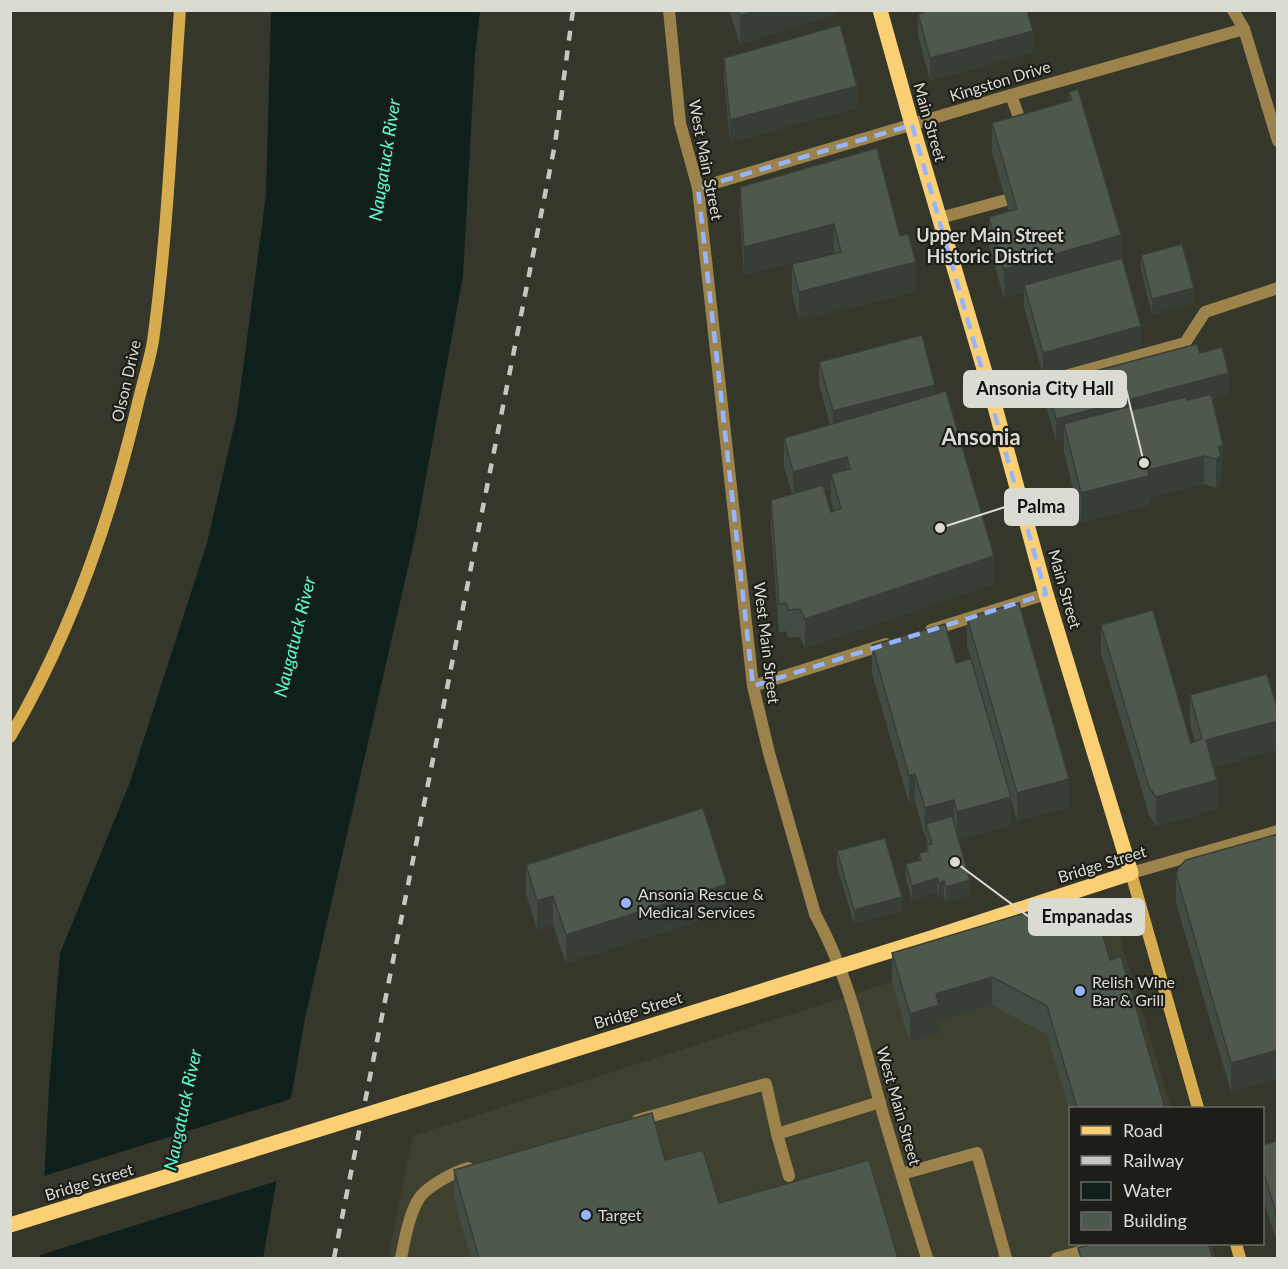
<svg xmlns="http://www.w3.org/2000/svg" width="1288" height="1269" font-family="Lato,sans-serif">
  <style>
    .built { fill: #3e412f }
    .water { fill: #0f1f1b }
    .pier { fill: #35372b }
    .lines { fill: none; stroke-linecap: round; stroke-linejoin: round }
    .service { stroke: #9c824b; stroke-width: 12 }
    .minor { stroke: #9c824b; stroke-width: 12 }
    .secondary { stroke: #d7ac4f; stroke-width: 12 }
    .primary { stroke: #fbcf73; stroke-width: 15 }
    .rail { stroke: #c6c8bf; stroke-width: 4.5; stroke-dasharray: 10 10; stroke-linecap: butt }
    .primary-bridge { stroke: #fbcf73; stroke-width: 15 }
    .wall { fill: #434c42; fill-rule: evenodd }
    .shaded-wall { fill: #373e36 }
    .building { fill: #4e584d; stroke: #373e36; stroke-width: 1.5 }
    .marked { fill: none; stroke: #95b6fd; stroke-width: 4.5; stroke-dasharray: 12 8; stroke-linejoin: round }
    .poi-dot { fill: #95b6fd; stroke: #1d1e18; stroke-width: 2 }
    .labels { text-anchor: middle; stroke-width: 4.5; stroke-linejoin: round; paint-order: stroke }
    .street-label { font-size: 16px; fill: #dadcd4; stroke: #1d1e18 }
    .poi-label { font-size: 16px; fill: #dadcd4; stroke: #1d1e18; text-anchor: start }
    .water-label { font-size: 18px; font-style: italic; fill: #56ffd8; stroke: #1d1e18 }
    .neighbourhood-label { font-size: 18px; font-weight: bold; fill: #dadcd4; stroke: #1d1e18 }
    .district-label { font-size: 22px; font-weight: bold; fill: #dadcd4; stroke: #1d1e18 }
    .leader { fill: none; stroke: #dadcd4; stroke-width: 2 }
    .callout-dot { fill: #dadcd4; stroke: #1d1e18; stroke-width: 2 }
    .callout { fill: #dadcd4; stroke: #dadcd4; stroke-width: 2 }
    .callout-label { font-size: 18px; text-anchor: middle; font-weight: bold; fill: #111 }
  </style>
  <rect width="100%" height="100%" fill="#35372b"/>
  <polygon class="built" points="1112,911 1171,1108 1070,1108 1070,1244 1211,1244 1215,1258 388,1258 413,1136"/>
  <polygon class="water" points="271,11 480,11 475,56 463,276 415,537 305,1018 263,1258 40,1258 49,1088 60,953 130,782 207,543 237,414 266,195"/>
  <polygon class="pier" points="294,1098 280,1180 37,1256 41,1177"/>
  <g class="lines">
    <g class="service">
      <polyline points="1011,95 1023,129"/>
      <polyline points="940,218 1006,200"/>
      <polyline points="992,396 1185,343 1205,312 1278,288"/>
      <polyline points="638,1120 766,1084 777,1134 880,1102"/>
      <polyline points="777,1134 789,1176"/>
      <polyline points="902,1174 977,1153 1006,1258"/>
      <path d="M 401,1258 C 405,1239 408,1218 418,1200 C 425,1187 454,1172 468,1168"/>
      <polyline points="1057,1258 1111,1244"/>
    </g>
    <g class="minor">
      <path d="M 669,10 L 680,123 L 698,188 L 753,686 L 769,753 L 815,914 C 848,974 861,1035 879,1100 C 894,1153 911,1206 927,1258"/>
      <polyline points="1233,10 1244,29 1278,141"/>
      <polyline points="698,188 1011,95 1244,29"/>
      <polyline points="931,630 1046,594"/>
      <polyline points="753,686 886,644"/>
      <polyline points="1131,873 1278,831"/>
    </g>
    <g class="secondary">
      <path d="M 10,737 C 69,637 109,524 136,411 C 141,388 149,364 153,341 C 168,232 172,120 180,10"/>
      <polyline points="1131,873 1198,1108"/>
      <polyline points="1236,1244 1240,1258"/>
    </g>
    <polyline class="primary" points="404,1103 928,939 1131,873 1046,594 992,396 912,125 880,10"/>
    <polyline class="rail" points="334,1258 555,144 573,10"/>
    <polyline class="primary-bridge" points="10,1225 404,1103"/>
  </g>
  <g class="wall">
    <polygon points="729,10 836,10 836,14 740,44"/>
    <polygon points="924,10 1027,10 1033,53 930,80 918,35 918,14 924,12"/>
    <polygon points="724,58 857,108 730,142 724,79"/>
    <polygon points="1069,92 1121,258 1141,348 1043,375 1024,307 1024,292 1004,298 989,246 989,217 1009,211 992,152 992,123 1069,101"/>
    <polygon points="740,187 900,236 916,291 799,320 792,293 792,264 834,254 834,252 744,275 740,215"/>
    <polygon points="1141,255 1194,303 1152,314 1141,270"/>
    <polygon points="1200,353 1229,394 1212,399 1223,474 1221,474 1221,483 1216,488 1204,484 1149,498 1149,505 1081,522 1064,452 1064,438 1056,441 1046,406 1046,384"/>
    <path d="M 819,362 L 935,394 L 994,584 L 805,648 L 800,637 L 788,638 L 786,631 L 779,633 L 771,528 L 771,500 L 792,494 L 784,467 L 784,438 L 830,425 L 819,384 ZM 831,490 L 831,502 L 834,511 L 831,512 L 825,491 Z"/>
    <polygon points="967,617 1069,807 1017,821 1011,799 1011,825 959,840 970,895 946,902 944,896 939,898 937,893 912,900 906,879 906,864 919,860 919,853 926,851 926,845 928,845 926,836 925,837 915,802 909,804 872,673 872,645 956,663 971,659 967,645"/>
    <polygon points="1101,625 1191,743 1195,742 1190,724 1190,695 1278,711 1278,749 1214,767 1217,809 1156,826 1149,815 1101,653"/>
    <polygon points="1278,834 1278,1078 1231,1092 1176,903 1176,874"/>
    <polygon points="837,851 902,911 854,924 837,866"/>
    <polygon points="526,865 727,912 566,963 553,925 537,930 526,893"/>
    <polygon points="1042,920 1110,960 1165,1108 1071,1108 1071,1116 1047,1035 992,1005 939,1021 939,1034 910,1042 892,982 892,953"/>
    <polygon points="1278,1140 1278,1245 1263,1200 1263,1145"/>
    <polygon points="665,1160 719,1203 898,1258 471,1258 454,1198 454,1170"/>
  </g>
  <g class="shaded-wall">
    <polygon points="756,10 836,10 836,14 740,44 740,16"/>
    <polygon points="1033,31 1033,53 930,80 930,58"/>
    <polygon points="857,86 857,108 730,142 730,120"/>
    <polygon points="834,224 834,252 744,275 744,247"/>
    <polygon points="1121,235 1121,263 1024,285 1024,292 1004,298 1004,269"/>
    <polygon points="916,262 916,291 799,320 799,292"/>
    <polygon points="1194,288 1194,303 1152,314 1152,299"/>
    <polygon points="1141,326 1141,348 1043,375 1043,353"/>
    <polygon points="1229,373 1229,394 1067,437 1064,424 1064,438 1056,441 1056,419"/>
    <polygon points="935,385 935,407 833,433 833,411"/>
    <polygon points="1223,445 1223,474 1221,474 1221,483 1216,488 1216,459 1218,447"/>
    <polygon points="1204,456 1204,484 1149,498 1149,505 1081,522 1081,493 1148,470"/>
    <polygon points="847,457 847,485 831,474 831,490 793,501 793,472"/>
    <polygon points="994,556 994,584 805,648 805,619"/>
    <polygon points="1278,721 1278,749 1206,769 1206,740"/>
    <polygon points="915,774 915,802 909,804 909,776"/>
    <polygon points="1069,779 1069,807 1017,821 1017,793"/>
    <polygon points="1217,780 1217,809 1156,826 1156,797"/>
    <polygon points="1011,797 1011,825 957,841 957,812"/>
    <polygon points="954,800 954,828 926,824 926,836 925,837 925,808"/>
    <polygon points="937,878 937,893 912,900 912,886"/>
    <polygon points="970,880 970,895 946,902 946,887"/>
    <polygon points="944,881 944,896 939,898 939,883"/>
    <polygon points="727,884 727,912 566,963 566,935"/>
    <polygon points="553,896 553,925 537,930 537,901"/>
    <polygon points="902,897 902,911 854,924 854,910"/>
    <polygon points="992,977 992,1005 939,1021 939,1034 910,1042 910,1014 936,994"/>
    <polygon points="1278,1050 1278,1078 1231,1092 1231,1063"/>
    <polygon points="1278,1208 1278,1224 1275,1216 1275,1209"/>
  </g>
  <g class="building">
    <polygon points="738,10 756,10 740,16"/>
    <polygon points="929,10 1027,10 1033,31 930,58 918,14"/>
    <polygon points="840,25 857,86 730,120 724,58"/>
    <polygon points="1078,89 1121,235 1004,269 989,217 1017,209 992,123 1072,100 1069,92"/>
    <polygon points="877,148 900,236 908,234 916,262 799,292 792,264 841,252 834,224 744,247 740,187"/>
    <polygon points="1182,244 1194,288 1152,299 1141,255"/>
    <polygon points="1122,258 1141,326 1043,353 1024,285"/>
    <polygon points="922,335 935,385 833,411 819,362"/>
    <polygon points="1197,344 1200,353 1222,347 1229,373 1056,419 1046,384"/>
    <polygon points="946,391 994,556 805,619 800,609 788,610 786,603 779,604 771,500 823,485 831,512 841,508 831,474 850,469 847,457 793,472 784,438"/>
    <polygon points="1211,394 1223,445 1218,447 1221,455 1216,459 1204,456 1148,470 1149,476 1081,493 1064,424 1131,406 1132,410 1186,397 1187,400"/>
    <polygon points="1019,603 1069,779 1017,793 967,617"/>
    <polygon points="1153,610 1191,743 1202,739 1190,695 1267,674 1278,711 1278,721 1206,740 1217,780 1156,797 1149,787 1101,625"/>
    <polygon points="945,624 956,663 971,659 1011,797 957,812 954,800 925,808 915,774 909,776 872,645"/>
    <polygon points="703,808 727,884 566,935 553,896 537,901 526,865"/>
    <polygon points="952,816 970,880 946,887 944,881 939,883 937,878 912,886 906,864 921,860 919,853 928,851 926,845 932,844 926,824"/>
    <polygon points="1278,834 1278,1050 1231,1063 1176,874 1179,867 1186,860"/>
    <polygon points="885,838 902,897 854,910 837,851"/>
    <polygon points="1094,905 1110,960 1121,956 1165,1108 1077,1108 1047,1006 992,977 936,994 939,1005 910,1014 892,953 1038,909 1042,920"/>
    <polygon points="652,1113 665,1160 703,1150 719,1203 869,1160 898,1258 479,1258 454,1170"/>
    <polygon points="1278,1140 1278,1208 1275,1209 1263,1171 1263,1145"/>
    <polygon points="1092,1244 1208,1244 1213,1258 1081,1258 1078,1248"/>
  </g>
  <path class="marked" d="M 912,125 L 1046,594 L 753,686 L 698,188 Z"/>
  <g class="poi-dot">
    <circle cx="626" cy="903" r="6"/>
    <circle cx="1080" cy="991" r="6"/>
    <circle cx="586" cy="1215" r="6"/>
  </g>
  <g class="labels">
    <g class="street-label">
      <text transform="translate(1000 81) rotate(-17)" y="6">Kingston Drive</text>
      <text transform="translate(930 122) rotate(74)" y="6">Main Street</text>
      <text transform="translate(706 160) rotate(79)" y="6">West Main Street</text>
      <text transform="translate(126 381) rotate(-77)" y="6">Olson Drive</text>
      <text transform="translate(1065 589) rotate(74)" y="6">Main Street</text>
      <text transform="translate(767 643) rotate(83)" y="6">West Main Street</text>
      <text transform="translate(1102 864) rotate(-17)" y="6">Bridge Street</text>
      <text transform="translate(638 1010) rotate(-17)" y="6">Bridge Street</text>
      <text transform="translate(899 1106) rotate(74)" y="6">West Main Street</text>
      <text transform="translate(89 1182) rotate(-17)" y="6">Bridge Street</text>
    </g>
    <g class="poi-label">
      <text x="638" y="900">Ansonia Rescue &amp;<tspan x="638" dy="18">Medical Services</tspan></text>
      <text x="1092" y="988">Relish Wine<tspan x="1092" dy="18">Bar &amp; Grill</tspan></text>
      <text x="598" y="1221">Target</text>
    </g>
    <g class="water-label">
      <text transform="translate(385 160) rotate(-81)" y="6">Naugatuck River</text>
      <text transform="translate(295 637) rotate(-76)" y="6">Naugatuck River</text>
      <text transform="translate(183 1110) rotate(-78)" y="6">Naugatuck River</text>
    </g>
    <g class="neighbourhood-label">
      <text x="990" y="242">Upper Main Street<tspan x="990" dy="21">Historic District</tspan></text>
    </g>
    <g class="district-label">
      <text x="981" y="445">Ansonia</text>
    </g>
  </g>
  <path class="leader" d="M1144 463L1126 389M940 528L1005 507M955 862L1029 917"/>
  <g class="callout-dot">
    <circle cx="1144" cy="463" r="6"/>
    <circle cx="940" cy="528" r="6"/>
    <circle cx="955" cy="862" r="6"/>
  </g>
  <g class="callout">
    <rect x="964" y="371" width="162" height="36" rx="6"/>
    <rect x="1005" y="489" width="73" height="36" rx="6"/>
    <rect x="1029" y="899" width="115" height="36" rx="6"/>
  </g>
  <g class="callout-label">
    <text x="1045" y="395">Ansonia City Hall</text>
    <text x="1041" y="513">Palma</text>
    <text x="1087" y="923">Empanadas</text>
  </g>
  <rect width="1288" height="1269" fill="none" stroke="#dadcd4" stroke-width="24"/>
  <rect x="1069" y="1107" width="195" height="138" fill="#1d1e18" stroke="#696a63" stroke-width="1.5"/>
  <rect x="1081" y="1126" width="30" height="9" fill="#fbcf73" stroke="#696a63" stroke-width="1.5"/>
  <text x="1123" y="1137" font-size="18" fill="#dadcd4">Road</text>
  <rect x="1081" y="1156" width="30" height="9" fill="#c6c8bf" stroke="#696a63" stroke-width="1.5"/>
  <text x="1123" y="1167" font-size="18" fill="#dadcd4">Railway</text>
  <rect x="1081" y="1182" width="30" height="18" fill="#0f1f1b" stroke="#696a63" stroke-width="1.5"/>
  <text x="1123" y="1197" font-size="18" fill="#dadcd4">Water</text>
  <rect x="1081" y="1212" width="30" height="18" fill="#4e584d" stroke="#696a63" stroke-width="1.5"/>
  <text x="1123" y="1227" font-size="18" fill="#dadcd4">Building</text>
</svg>
